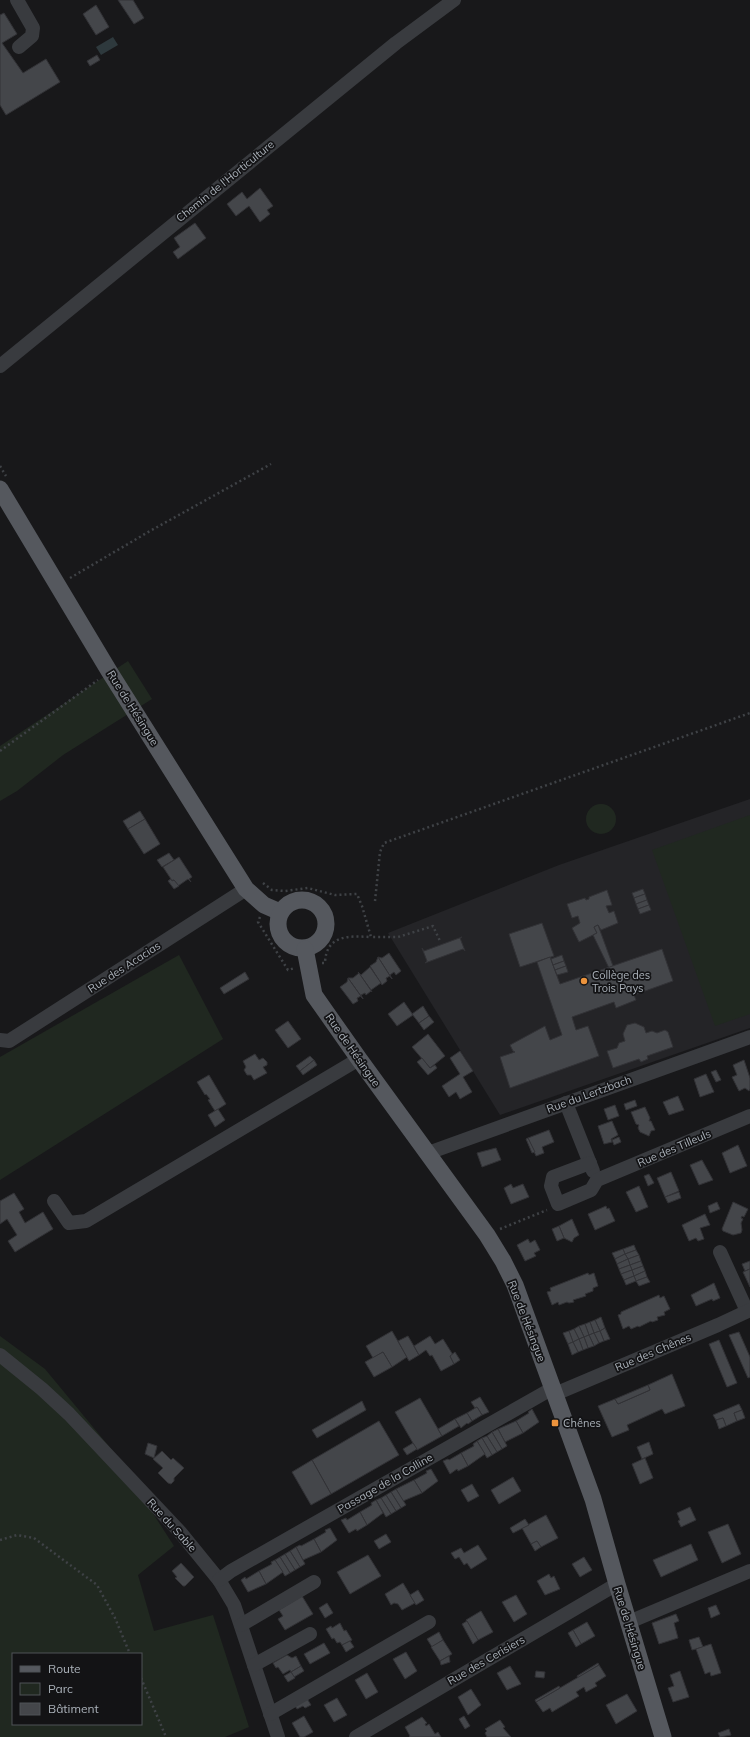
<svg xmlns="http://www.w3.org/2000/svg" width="750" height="1737" font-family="Mulish,sans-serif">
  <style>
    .built { fill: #242427 }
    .green { fill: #202820; fill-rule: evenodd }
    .water { fill: #2e393d }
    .building { fill: #44464a; stroke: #323236 }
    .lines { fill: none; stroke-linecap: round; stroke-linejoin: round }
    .path { stroke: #3f4246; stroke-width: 2.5; stroke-dasharray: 2 3; stroke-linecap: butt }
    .minor { stroke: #393b3f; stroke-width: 14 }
    .major { stroke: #55585e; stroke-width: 17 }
    .poi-dot { fill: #ed943d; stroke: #131315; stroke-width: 1.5 }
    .labels { text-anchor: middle; stroke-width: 3.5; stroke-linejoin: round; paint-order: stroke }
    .street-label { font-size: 11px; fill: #aab1b9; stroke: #131315 }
    .poi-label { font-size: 11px; fill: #aab1b9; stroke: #131315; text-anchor: start }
  </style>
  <rect width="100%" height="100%" fill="#18181a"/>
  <polygon class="built" points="750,799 750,1028 500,1115 388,933 559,865"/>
  <g class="green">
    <polygon points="128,661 152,699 63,755 17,791 0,801 0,746"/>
    <circle cx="601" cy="819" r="15"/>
    <polygon points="750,815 750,1014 715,1026 652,850"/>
    <polygon points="179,955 223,1039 0,1180 0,1057"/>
    <path d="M 0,1336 L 45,1369 L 112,1450 L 174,1546 L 138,1575 L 154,1631 L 213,1615 L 249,1727 L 225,1737 L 0,1737 ZM 13,1654 L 141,1654 L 141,1724 L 13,1724 Z"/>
  </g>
  <polygon class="water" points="113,37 118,45 101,55 96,47"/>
  <g class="building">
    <polygon points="118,0 133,0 144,18 134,24"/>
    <polygon points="96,5 109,27 96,35 83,14"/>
    <polygon points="4,13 17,34 2,43 23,73 46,59 60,82 6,115 0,105 0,15"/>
    <polygon points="97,55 100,60 90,66 87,61"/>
    <polygon points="260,188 273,206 267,210 270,214 260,222 249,206 236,216 227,204 242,192 247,199"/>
    <polygon points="195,223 206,238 178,259 173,252 180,247 174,238"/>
    <polygon points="140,811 145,819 128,829 123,821"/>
    <polygon points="145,819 160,844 144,854 128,829"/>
    <polygon points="169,853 174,860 162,867 157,860"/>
    <polygon points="179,857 192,877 189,879 191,882 188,879 178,886 174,880 168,881 171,879 163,867"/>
    <polygon points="171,879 172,881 174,880 179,886 174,889 168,881"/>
    <polygon points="643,889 645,894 634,898 632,893"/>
    <polygon points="607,890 612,905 606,906 609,913 614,911 618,923 601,930 598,925 594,927 597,933 579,942 572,928 580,923 578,916 572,918 567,904 585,898 586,900 589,899 589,897"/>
    <polygon points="645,894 647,900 636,904 634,898"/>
    <polygon points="647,900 649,905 638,909 636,904"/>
    <polygon points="649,905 651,910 640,914 638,909"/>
    <polygon points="542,923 554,956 520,967 509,934"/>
    <polygon points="598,925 613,966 609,968 593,935 597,933 594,927"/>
    <polygon points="462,937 460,938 465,951 463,949 425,963 427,961 422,948 424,951"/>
    <polygon points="662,949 673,981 634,995 636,1000 616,1008 614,1002 572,1017 576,1030 588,1026 599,1056 510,1088 500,1057 515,1052 513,1051 510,1045 545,1026 550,1040 562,1035 537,962 550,957 560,984"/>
    <polygon points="389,953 401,971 396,975 394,972 390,975 392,979 378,957 382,958"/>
    <polygon points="562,955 564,961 553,965 551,959"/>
    <polygon points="378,957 392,979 390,976 386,978 387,981 382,985 370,966 376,962"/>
    <polygon points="564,961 566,966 555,970 553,965"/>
    <polygon points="566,966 568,972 557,975 555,970"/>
    <polygon points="370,967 381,983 371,990 358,972 361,975"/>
    <polygon points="245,972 249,979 224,994 220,988"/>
    <polygon points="359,973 372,992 371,991 366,995 365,993 361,995 363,999 348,978 353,978"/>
    <polygon points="348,978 363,999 361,996 357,998 358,1001 353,1004 340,987 347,982"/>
    <polygon points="404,1002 413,1015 397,1026 388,1014"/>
    <polygon points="423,1006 429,1016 419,1023 412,1014"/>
    <polygon points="429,1016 434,1022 424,1030 419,1023"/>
    <polygon points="288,1021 301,1039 288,1048 275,1030"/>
    <polygon points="635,1023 644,1027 646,1033 652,1031 657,1033 665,1030 668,1032 673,1047 647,1056 648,1059 641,1062 639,1059 613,1068 607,1051 617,1048 619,1043 625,1041 623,1034 627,1025"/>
    <polygon points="428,1034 445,1056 430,1068 412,1047"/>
    <polygon points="460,1051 473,1071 463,1077 472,1092 460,1099 456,1092 449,1097 442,1086 460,1074 450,1058"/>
    <polygon points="255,1054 259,1060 263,1058 267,1062 267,1065 263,1067 267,1073 254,1080 251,1075 247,1075 244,1070 246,1067 243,1061"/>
    <polygon points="310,1056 314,1060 300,1071 296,1066"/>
    <polygon points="422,1058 430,1068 435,1065 437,1068 428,1075 417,1062"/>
    <polygon points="314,1060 317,1065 303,1075 300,1071"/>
    <polygon points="744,1060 750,1078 750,1089 749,1091 745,1088 739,1091 732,1077 737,1075 733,1065"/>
    <polygon points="716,1070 721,1080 716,1082 711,1072"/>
    <polygon points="706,1074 714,1092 700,1097 694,1079"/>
    <polygon points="209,1075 226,1104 215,1111 208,1100 210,1099 206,1094 205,1095 197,1082"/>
    <polygon points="678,1096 684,1110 669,1115 663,1102"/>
    <polygon points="635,1100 637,1106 626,1110 624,1104"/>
    <polygon points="615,1105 619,1116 608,1120 604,1109"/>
    <polygon points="645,1107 650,1118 649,1121 651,1121 655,1130 651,1131 649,1136 640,1132 638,1128 639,1125 636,1124 631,1112"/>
    <polygon points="218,1109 225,1120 215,1127 208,1115"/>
    <polygon points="612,1121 618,1135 611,1139 612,1142 604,1144 598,1126"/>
    <polygon points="549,1130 554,1142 542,1147 544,1153 536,1156 528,1138"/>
    <polygon points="619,1137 621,1142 614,1145 612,1140"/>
    <polygon points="528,1138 535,1152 532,1153 526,1139"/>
    <polygon points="738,1145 747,1166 730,1173 722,1153"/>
    <polygon points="496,1148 501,1160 482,1167 477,1153"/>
    <polygon points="702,1160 713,1180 699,1185 690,1165"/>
    <polygon points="671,1172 679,1191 665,1197 657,1178"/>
    <polygon points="649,1174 654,1183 648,1186 644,1176"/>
    <polygon points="511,1184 513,1188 523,1184 529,1197 511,1204 504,1188"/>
    <polygon points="639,1186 648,1207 636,1212 626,1192"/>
    <polygon points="679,1192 681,1198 668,1203 665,1197"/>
    <polygon points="14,1193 24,1209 19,1212 25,1223 43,1212 53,1229 15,1252 8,1241 17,1235 7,1219 0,1224 0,1201"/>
    <polygon points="717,1202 720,1209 710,1213 708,1206"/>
    <polygon points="733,1202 748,1209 744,1217 742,1216 741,1218 743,1219 741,1223 742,1230 741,1233 733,1235 723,1231 722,1229"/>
    <polygon points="606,1206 607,1209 609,1208 615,1221 595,1230 588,1214"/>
    <polygon points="705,1214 710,1225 700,1228 704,1239 698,1241 696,1238 689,1241 682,1225"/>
    <polygon points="572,1219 579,1235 574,1238 572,1242 564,1238 559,1226"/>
    <polygon points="559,1226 564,1238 557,1241 552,1229"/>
    <polygon points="528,1239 530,1243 535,1240 540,1250 534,1253 536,1256 525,1261 517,1245"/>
    <polygon points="634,1245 636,1250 625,1254 623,1249"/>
    <polygon points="623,1249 625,1254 615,1259 612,1253"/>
    <polygon points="636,1250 639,1255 628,1259 625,1254"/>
    <polygon points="625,1254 628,1259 617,1264 615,1259"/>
    <polygon points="639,1255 641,1261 630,1265 628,1259"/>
    <polygon points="628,1259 630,1265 619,1269 617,1264"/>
    <polygon points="641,1261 643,1266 632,1270 630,1265"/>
    <polygon points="750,1261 750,1269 745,1271 742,1264"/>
    <polygon points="630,1265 632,1270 621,1274 619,1269"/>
    <polygon points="643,1266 645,1271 634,1276 632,1270"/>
    <polygon points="750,1269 750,1287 743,1272"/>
    <polygon points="632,1270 634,1276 624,1280 621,1274"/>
    <polygon points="645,1271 647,1277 636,1281 634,1276"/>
    <polygon points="588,1273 589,1275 594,1273 598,1286 593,1288 593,1291 585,1294 586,1296 573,1300 574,1302 569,1303 567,1302 559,1305 558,1302 552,1305 547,1292 551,1291 550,1288"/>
    <polygon points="634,1276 636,1281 626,1285 624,1280"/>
    <polygon points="647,1277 650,1282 639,1286 636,1281"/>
    <polygon points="714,1283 720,1298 713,1301 712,1299 696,1306 691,1295"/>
    <polygon points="659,1295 660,1298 664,1296 670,1309 664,1312 665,1315 657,1317 658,1320 652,1322 651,1321 639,1327 638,1326 631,1329 629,1326 623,1329 618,1315 621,1314 621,1312"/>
    <polygon points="601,1317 605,1328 600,1331 595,1320"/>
    <polygon points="595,1320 600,1331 594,1333 590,1322"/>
    <polygon points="590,1322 594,1333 589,1335 585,1324"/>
    <polygon points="585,1324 589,1335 584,1337 579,1326"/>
    <polygon points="579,1326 584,1337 579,1339 574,1329"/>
    <polygon points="605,1328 610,1339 604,1341 600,1331"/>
    <polygon points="574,1329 579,1339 573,1342 569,1331"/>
    <polygon points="392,1331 407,1357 392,1367 383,1352 373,1358 366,1346"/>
    <polygon points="569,1331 573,1342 568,1344 563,1333"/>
    <polygon points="600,1331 604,1341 599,1343 594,1333"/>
    <polygon points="739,1332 750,1357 750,1377 748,1378 729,1335"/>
    <polygon points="594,1333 599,1343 594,1346 589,1335"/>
    <polygon points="589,1335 594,1346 588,1348 584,1337"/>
    <polygon points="408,1336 419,1355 409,1361 398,1341"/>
    <polygon points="430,1336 435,1344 443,1339 453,1355 450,1356 454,1364 441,1371 432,1355 430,1356 426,1350 419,1355 414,1346"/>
    <polygon points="584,1337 588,1348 583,1350 579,1339"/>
    <polygon points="579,1339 583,1350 578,1352 573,1342"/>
    <polygon points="719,1340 737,1383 727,1387 709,1344"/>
    <polygon points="573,1342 578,1352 572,1355 568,1344"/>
    <polygon points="383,1352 392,1367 374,1377 365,1362"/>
    <polygon points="455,1352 460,1360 454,1364 450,1356"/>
    <polygon points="672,1374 685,1406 665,1414 662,1409 627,1425 629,1430 612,1437 598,1406 615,1399 618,1404 650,1390 648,1385"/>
    <polygon points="648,1385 650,1390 618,1404 615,1399"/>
    <polygon points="480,1397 489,1412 482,1415 477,1407 475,1408 471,1402"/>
    <polygon points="420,1398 442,1436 417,1450 395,1412"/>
    <polygon points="362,1401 366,1410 317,1438 312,1430"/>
    <polygon points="739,1404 742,1410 734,1413 737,1421 726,1426 723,1418 716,1420 713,1415"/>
    <polygon points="477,1407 482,1415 472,1421 467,1413"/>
    <polygon points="532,1409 539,1422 523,1433 516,1421 529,1413 528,1412"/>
    <polygon points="742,1410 745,1418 737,1421 734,1413"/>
    <polygon points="467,1413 472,1421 468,1424 467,1423 461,1428 455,1419"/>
    <polygon points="723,1418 726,1426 719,1429 716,1420"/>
    <polygon points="455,1419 459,1426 442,1436 438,1429"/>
    <polygon points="379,1421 399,1455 331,1494 312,1460"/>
    <polygon points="516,1421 523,1433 505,1442 498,1429"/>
    <polygon points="498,1429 507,1446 502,1449 492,1432"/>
    <polygon points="492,1432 502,1449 497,1452 487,1436"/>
    <polygon points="487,1436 497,1452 492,1455 482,1438"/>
    <polygon points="482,1438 492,1455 487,1458 477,1441"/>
    <polygon points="477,1441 485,1454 468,1466 461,1453 474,1446 473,1444"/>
    <polygon points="649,1442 653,1454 642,1459 637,1447"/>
    <polygon points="148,1443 157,1446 154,1458 145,1454"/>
    <polygon points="413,1443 417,1449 407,1455 403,1449"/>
    <polygon points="162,1451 171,1460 173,1458 184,1468 174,1478 174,1481 171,1484 168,1483 158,1473 163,1468 153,1459"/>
    <polygon points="461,1453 468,1466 458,1471 457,1469 450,1474 443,1461 448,1459 449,1460"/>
    <polygon points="645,1458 653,1478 640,1484 632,1464"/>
    <polygon points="312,1460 331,1494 311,1505 292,1472"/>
    <polygon points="431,1469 438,1481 422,1493 414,1480 427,1473 426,1471"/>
    <polygon points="513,1477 521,1491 499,1504 491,1490"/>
    <polygon points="414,1480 422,1493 403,1501 396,1489"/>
    <polygon points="472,1484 479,1496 468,1502 461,1490"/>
    <polygon points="396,1489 406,1505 401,1508 391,1492"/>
    <polygon points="391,1492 401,1508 396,1511 386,1495"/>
    <polygon points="386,1495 396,1511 391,1514 381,1498"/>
    <polygon points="381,1498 391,1514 386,1517 376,1500"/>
    <polygon points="376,1500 383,1513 367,1525 360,1512 372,1505 371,1503"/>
    <polygon points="690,1507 696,1520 681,1527 678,1521 680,1520 677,1513"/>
    <polygon points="360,1512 367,1525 357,1531 356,1529 349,1533 341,1520 346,1518 347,1520"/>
    <polygon points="546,1515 558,1538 541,1547 537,1541 531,1544 522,1528"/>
    <polygon points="525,1519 529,1525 513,1533 510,1528"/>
    <polygon points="728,1524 741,1554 722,1563 708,1532"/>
    <polygon points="330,1528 337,1540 321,1552 314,1539 326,1532 325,1530"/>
    <polygon points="386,1534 391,1542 379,1549 374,1541"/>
    <polygon points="314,1539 321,1552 303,1560 296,1547 300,1545 301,1546"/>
    <polygon points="537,1541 541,1547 535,1551 531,1544"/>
    <polygon points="691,1544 698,1560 661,1577 653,1560"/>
    <polygon points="478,1545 487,1559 471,1569 467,1563 464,1565 459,1557 455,1559 451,1553 461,1548 464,1553"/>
    <polygon points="296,1547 305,1564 300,1567 290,1551"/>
    <polygon points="290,1551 300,1567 295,1570 285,1554"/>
    <polygon points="285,1554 295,1570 290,1573 280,1557"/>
    <polygon points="368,1555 381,1576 350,1594 337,1572"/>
    <polygon points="280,1557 290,1573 285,1576 275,1560"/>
    <polygon points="584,1557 592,1570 580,1577 572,1564"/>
    <polygon points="275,1560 283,1572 266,1584 259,1571 272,1564 271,1562"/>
    <polygon points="181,1563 194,1577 185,1586 183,1586 175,1578 177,1577 172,1571"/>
    <polygon points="259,1571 266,1584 248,1592 241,1580 245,1577 246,1579"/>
    <polygon points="549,1574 551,1578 554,1576 560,1589 545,1595 537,1581"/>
    <polygon points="403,1583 415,1603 402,1610 398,1604 394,1603 391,1605 385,1594"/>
    <polygon points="418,1590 424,1600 416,1605 410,1595"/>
    <polygon points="516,1595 527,1614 514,1622 502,1602"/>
    <polygon points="302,1596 313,1614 285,1630 278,1619 283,1616 279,1610"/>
    <polygon points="327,1603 333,1613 325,1618 319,1608"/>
    <polygon points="716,1605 720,1614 711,1618 708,1608"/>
    <polygon points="481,1611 493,1632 478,1640 466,1620"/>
    <polygon points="676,1614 679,1621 674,1623 678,1638 659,1644 652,1623"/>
    <polygon points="467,1621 478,1640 473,1644 462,1624"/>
    <polygon points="587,1622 595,1636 581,1644 573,1630"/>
    <polygon points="340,1623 344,1631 346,1630 352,1640 342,1645 340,1642 337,1643 334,1638 332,1639 326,1629 331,1626 332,1628"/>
    <polygon points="573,1630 581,1644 576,1647 568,1633"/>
    <polygon points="439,1632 443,1640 432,1647 427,1639"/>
    <polygon points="699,1637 703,1647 692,1650 689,1640"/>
    <polygon points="443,1640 452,1654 440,1661 431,1647"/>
    <polygon points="350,1641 354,1647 346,1652 342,1645"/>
    <polygon points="324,1643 330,1653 310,1664 304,1654"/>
    <polygon points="711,1644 721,1673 711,1676 710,1672 705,1674 696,1649"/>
    <polygon points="406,1652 417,1671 405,1679 393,1659"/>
    <polygon points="287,1655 292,1658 296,1656 301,1666 291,1672 290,1670 283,1674 278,1667 276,1668 273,1663"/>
    <polygon points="449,1656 450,1662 441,1665 440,1661"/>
    <polygon points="598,1663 599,1665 578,1678 577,1676"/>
    <polygon points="599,1665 606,1676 595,1683 597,1686 586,1692 584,1687 576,1692 579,1696 552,1712 550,1708 543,1712 536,1702"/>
    <polygon points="301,1666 304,1671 294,1677 291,1672"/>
    <polygon points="510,1666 521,1684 507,1690 497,1673"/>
    <polygon points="536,1671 545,1672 544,1678 535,1677"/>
    <polygon points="680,1671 689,1697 673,1702 668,1688 674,1686 670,1675"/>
    <polygon points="291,1672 295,1678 288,1682 284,1676"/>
    <polygon points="367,1673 378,1692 366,1699 355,1680"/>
    <polygon points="559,1686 560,1688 536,1702 535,1700"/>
    <polygon points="471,1689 481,1705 468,1715 458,1697"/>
    <polygon points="627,1694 637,1711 616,1724 606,1705"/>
    <polygon points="306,1697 311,1705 305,1708 303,1706 297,1709 294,1704"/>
    <polygon points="337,1698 347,1715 334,1722 324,1705"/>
    <polygon points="304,1716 313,1732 304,1737 300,1737 292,1723"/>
    <polygon points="464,1716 470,1726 465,1729 459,1719"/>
    <polygon points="422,1717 427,1723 425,1724 426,1726 429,1724 435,1734 438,1732 441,1737 409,1737 410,1736 405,1727"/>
    <polygon points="500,1720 505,1727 503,1728 511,1737 487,1737 485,1733 487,1731 485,1729"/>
    <polygon points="729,1729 731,1735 720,1737 718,1733"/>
  </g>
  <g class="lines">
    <g class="path">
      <polyline points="0,466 6,476"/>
      <polyline points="70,578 150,531 271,464"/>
      <polyline points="0,751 98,680"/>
      <polyline points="263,883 272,890 285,891 308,888 335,895 357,894 362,906 371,937 398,937 433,926 440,941"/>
      <polyline points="375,901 380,852 384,843 750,713"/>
      <polyline points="260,917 258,922 288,970 295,968"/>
      <path d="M 322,963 L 325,963 C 326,934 350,936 371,937"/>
      <polyline points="500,1229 547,1210"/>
      <polyline points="0,1540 17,1535 34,1538 97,1585 115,1618 130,1654"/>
      <polyline points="141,1678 166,1737"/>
    </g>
    <g class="minor">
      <polyline points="17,0 33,28 32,36 19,47"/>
      <polyline points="0,366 396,43 454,0"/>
      <polyline points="0,1040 9,1041 246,889"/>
      <polyline points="566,1103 593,1171"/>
      <polyline points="428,1153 750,1037"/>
      <polyline points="590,1163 553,1177 551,1186 558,1204 591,1190 597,1180 750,1116"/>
      <polyline points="54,1201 69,1223 86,1221 359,1059"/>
      <polyline points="720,1252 747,1311"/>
      <polyline points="0,1355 42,1389 69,1414 180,1532 219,1580 234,1605 278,1737"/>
      <polyline points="555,1394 718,1325 750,1310"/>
      <polyline points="219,1580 231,1571 553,1388"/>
      <polyline points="629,1622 750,1571"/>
      <polyline points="241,1625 314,1582"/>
      <polyline points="254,1665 310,1634"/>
      <polyline points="270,1714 429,1622"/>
      <polyline points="356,1737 617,1584"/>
    </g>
    <g class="major">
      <polyline points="0,489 109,671 246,889 264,905 280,912"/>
      <circle cx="302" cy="924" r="24"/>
      <polyline points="305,949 314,995 359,1059 487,1235 503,1261 515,1285 593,1499 617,1584 663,1737"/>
    </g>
  </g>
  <g class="poi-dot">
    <circle cx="584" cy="981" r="4"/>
    <rect x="551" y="1419" width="8" height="8" rx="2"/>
  </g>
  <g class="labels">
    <g class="street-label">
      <text transform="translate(225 181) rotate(-39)" y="4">Chemin de l'Horticulture</text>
      <text transform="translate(133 708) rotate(58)" y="4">Rue de Hésingue</text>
      <text transform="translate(124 967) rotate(-33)" y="4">Rue des Acacias</text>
      <text transform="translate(353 1050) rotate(55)" y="4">Rue de Hésingue</text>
      <text transform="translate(589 1094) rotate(-20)" y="4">Rue du Lertzbach</text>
      <text transform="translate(674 1148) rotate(-23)" y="4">Rue des Tilleuls</text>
      <text transform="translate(527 1321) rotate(69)" y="4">Rue de Hésingue</text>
      <text transform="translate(653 1352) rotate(-23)" y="4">Rue des Chênes</text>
      <text transform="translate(385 1483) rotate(-30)" y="4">Passage de la Colline</text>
      <text transform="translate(172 1525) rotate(48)" y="4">Rue du Sable</text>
      <text transform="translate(630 1628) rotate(73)" y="4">Rue de Hésingue</text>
      <text transform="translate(486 1660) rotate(-30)" y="4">Rue des Cerisiers</text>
    </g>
    <g class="poi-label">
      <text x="592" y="979">Collège des<tspan x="592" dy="13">Trois Pays</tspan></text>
      <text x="563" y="1427">Chênes</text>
    </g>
  </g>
  <rect x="12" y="1653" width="130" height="72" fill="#131315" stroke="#4f5257"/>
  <rect x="20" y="1666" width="20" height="6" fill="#55585e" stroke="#4f5257"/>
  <text x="48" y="1673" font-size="12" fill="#aab1b9">Route</text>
  <rect x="20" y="1683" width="20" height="12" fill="#202820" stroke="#4f5257"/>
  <text x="48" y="1693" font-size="12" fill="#aab1b9">Parc</text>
  <rect x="20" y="1703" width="20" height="12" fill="#44464a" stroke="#4f5257"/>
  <text x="48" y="1713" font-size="12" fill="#aab1b9">Bâtiment</text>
</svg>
